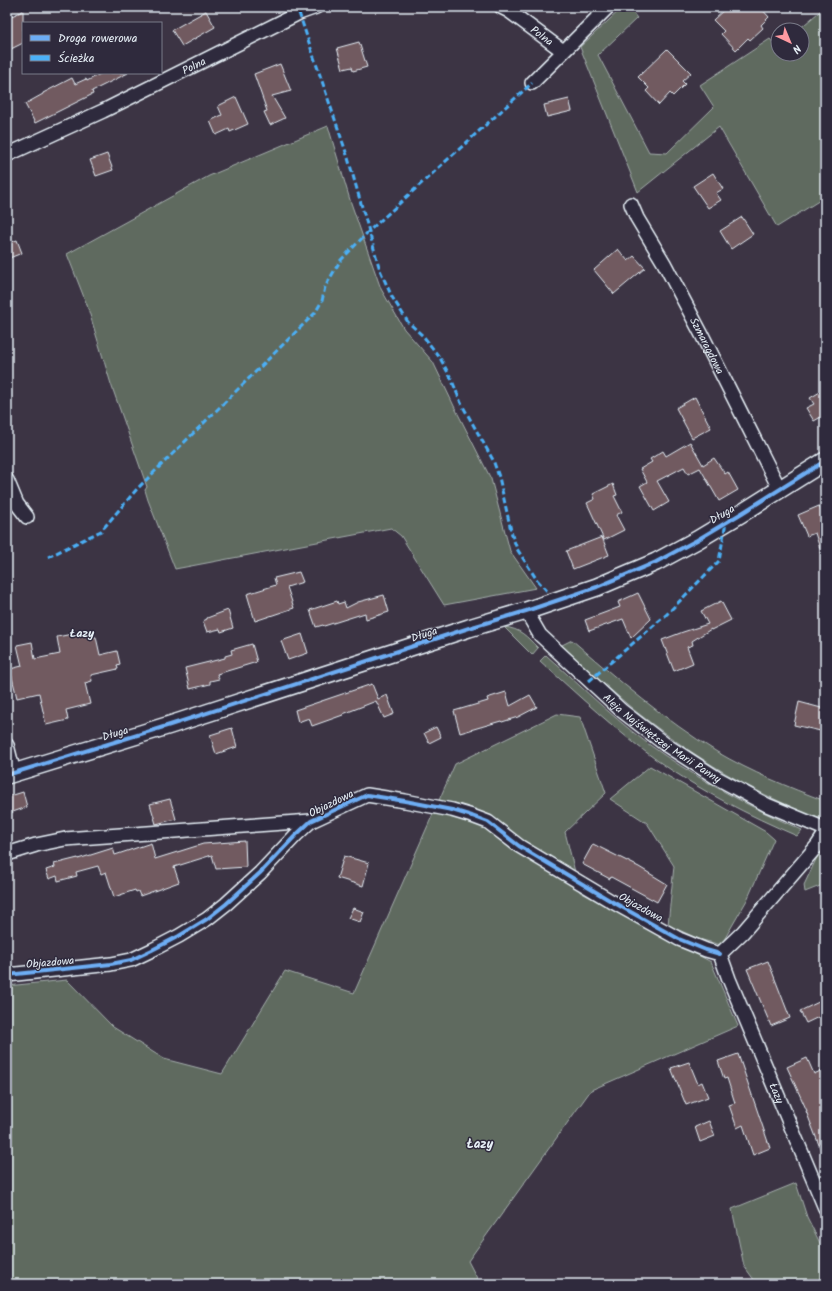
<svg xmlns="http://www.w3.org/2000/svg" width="832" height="1291" font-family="Kalam,sans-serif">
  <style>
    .green { fill: #5f6a5f; stroke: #a4aeac }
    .building { fill: #715a61; stroke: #e8f1f8 }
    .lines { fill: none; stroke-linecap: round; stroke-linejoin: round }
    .minor-casing { stroke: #e8f1f8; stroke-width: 16 }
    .tertiary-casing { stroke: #e8f1f8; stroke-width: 20 }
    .minor { stroke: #2f2a3d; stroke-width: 13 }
    .tertiary { stroke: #2f2a3d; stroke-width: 17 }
    .quiet { stroke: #4cb0f7; stroke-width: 3; stroke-dasharray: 6 3; stroke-linecap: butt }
    .cycleway-casing { stroke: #2f2a3d; stroke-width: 6 }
    .cycleway { stroke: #6dadf4; stroke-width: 4 }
    .labels { text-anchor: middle; stroke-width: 3; stroke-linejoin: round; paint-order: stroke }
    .street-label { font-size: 11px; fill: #e8f1f8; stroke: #2f2a3d }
    .neighbourhood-label { font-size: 12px; font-weight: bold; fill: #e8f1f8; stroke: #2f2a3d }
    .quarter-label { font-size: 13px; font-weight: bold; fill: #e8f1f8; stroke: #2f2a3d }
  </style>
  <rect width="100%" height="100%" fill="#3c3444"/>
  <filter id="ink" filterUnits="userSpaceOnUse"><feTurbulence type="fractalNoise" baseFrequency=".025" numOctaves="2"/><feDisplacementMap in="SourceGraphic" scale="8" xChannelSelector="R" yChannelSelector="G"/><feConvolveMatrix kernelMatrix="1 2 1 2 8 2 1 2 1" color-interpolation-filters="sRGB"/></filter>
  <g filter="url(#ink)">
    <g class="green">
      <polygon points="623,7 628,7 637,18 598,55 649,152 667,153 714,107 700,85 770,39 778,48 778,54 802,54 802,30 798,30 825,7 825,197 777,227 719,127 638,192 580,47"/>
      <polygon points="328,126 350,200 381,289 404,329 433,362 454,406 491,479 510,551 536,588 444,605 401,536 391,528 175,569 148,500 145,490 147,487 111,384 87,305 67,254 209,176"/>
      <path d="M 504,627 C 521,629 526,636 538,648 L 532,655 Z"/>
      <path d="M 572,640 C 618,680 665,720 717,752 C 751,772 788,787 825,801 L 825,818 C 815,820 795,809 785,804 C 731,780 681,747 634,710 C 609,689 585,667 560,646 Z"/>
      <path d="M 546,655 C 584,689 621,726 664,755 C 707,784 754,809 802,830 L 797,836 C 748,815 701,791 658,761 C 616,731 578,695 540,661 Z"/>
      <polygon points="557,714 580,717 606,793 565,832 580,892 711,962 738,1026 591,1090 468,1261 480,1284 7,1284 7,986 67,980 113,1027 164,1059 222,1074 285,971 354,993 455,764"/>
      <polygon points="650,766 766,832 774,839 747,900 721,945 699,939 668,925 674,866 647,823 610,799"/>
      <polygon points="819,853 825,855 825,884 805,892 804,885"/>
      <polygon points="796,1183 807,1217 825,1253 825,1284 757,1284 744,1266 732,1209"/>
    </g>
    <g class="building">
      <polygon points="727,7 760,7 769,17 761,25 763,28 750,40 748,38 736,50 721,34 724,31 713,20"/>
      <polygon points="23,11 23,43 7,51 7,18"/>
      <polygon points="206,11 215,27 182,46 172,30"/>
      <polygon points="359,42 367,67 353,71 352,67 343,69 337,48"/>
      <polygon points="667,49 691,73 682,81 685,84 673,96 670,93 659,105 646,91 649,88 638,77"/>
      <polygon points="280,64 291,91 272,96 285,118 270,125 264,112 267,111 254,74"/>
      <polygon points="102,73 128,73 92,91 93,94 35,123 25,104 43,94 43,93 72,78 75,84 86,79 87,81"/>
      <polygon points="236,97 248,124 230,132 229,129 216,135 210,121 222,115 218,106"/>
      <polygon points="569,99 572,111 547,117 544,105"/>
      <polygon points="107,154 113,170 96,176 90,160"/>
      <polygon points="713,173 723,189 716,193 721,200 708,208 693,186"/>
      <polygon points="742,217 753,234 731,249 720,231"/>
      <polygon points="17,240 22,253 7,259 7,244"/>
      <polygon points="618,249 628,261 634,256 645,268 614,294 594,270"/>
      <polygon points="825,389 825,423 821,417 814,421 806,408 814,404 810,398"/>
      <polygon points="695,397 711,428 692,438 676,408"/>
      <polygon points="690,442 703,465 714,458 725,474 728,472 738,490 719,501 700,468 688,474 684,467 657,481 669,502 654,511 640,486 647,482 640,469 652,462 650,459 663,451 666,456"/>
      <polygon points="613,484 617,495 614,496 622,512 616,515 624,530 604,540 587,503 595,499 593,494"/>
      <polygon points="819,506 825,520 825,554 822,555 815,533 807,536 798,515"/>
      <polygon points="602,537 609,555 573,569 566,551"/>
      <polygon points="299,572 303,582 287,587 294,608 255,621 247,594 276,585 274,578"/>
      <polygon points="638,593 651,619 631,638 623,619 589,631 585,620 620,607 618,602"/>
      <polygon points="384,595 389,612 366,619 365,613 324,626 323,625 316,627 310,610 337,601 338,604 344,602 346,608 358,602"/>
      <polygon points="721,601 731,620 711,630 711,629 692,641 693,645 687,647 693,663 674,671 662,640 683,632 708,624 701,611"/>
      <polygon points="228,610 233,628 221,632 220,629 207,632 203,621 207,619 207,618"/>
      <polygon points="93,630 94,637 96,637 100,655 117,651 120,664 117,665 118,669 91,675 92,681 85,683 90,704 66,710 68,720 46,725 39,693 17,698 10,669 22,666 17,645 32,642 35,659 60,654 57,637"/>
      <polygon points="302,634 308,653 288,660 281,641"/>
      <polygon points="252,644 257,662 217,674 219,679 210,681 210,684 190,689 185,668 225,658 225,656 232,654 231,650"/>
      <polygon points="372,684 378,699 387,695 394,714 384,718 376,701 343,714 343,715 312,726 309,718 298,722 295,710"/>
      <polygon points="506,692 510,706 530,695 537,707 518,717 502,722 501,721 460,733 454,711 488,701 487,698"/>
      <polygon points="799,702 825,709 825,732 794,725"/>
      <polygon points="436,727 441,737 429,743 424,733"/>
      <polygon points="232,728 237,747 216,754 210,735"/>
      <polygon points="23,792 27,807 7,814 7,797"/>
      <polygon points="170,799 176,819 156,824 150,804"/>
      <polygon points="245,841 246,867 216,869 212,855 174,867 179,882 140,896 138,891 136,892 135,890 114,897 106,872 101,874 98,866 76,872 77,876 58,881 57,876 49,879 46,870 55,867 54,864 78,858 78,859 113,848 115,855 151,843 155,859 203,844"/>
      <polygon points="593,844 639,867 667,884 657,902 611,877 610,879 582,864"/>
      <polygon points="344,856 369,863 363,886 337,878"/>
      <polygon points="353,908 364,912 360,922 348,918"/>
      <polygon points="768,961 790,1018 771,1026 747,969"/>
      <polygon points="825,999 825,1014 806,1023 800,1011"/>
      <polygon points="738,1054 770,1148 753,1155 743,1125 737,1128 729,1105 735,1103 727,1078 724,1079 718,1061"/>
      <polygon points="807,1058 814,1074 825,1069 824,1158 806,1111 807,1111 787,1067"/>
      <polygon points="689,1062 698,1084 702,1082 708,1097 686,1105 671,1068"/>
      <polygon points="709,1121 715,1136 700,1142 695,1127"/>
    </g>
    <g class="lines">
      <defs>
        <g id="minor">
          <path id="s1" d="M 501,7 L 509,11 L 563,51"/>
          <polyline points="532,83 608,7"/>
          <path id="s2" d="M 7,155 L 103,111 L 299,13 L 316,7"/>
          <path id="s3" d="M 631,204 L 637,218 L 664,263 L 702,335 L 775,480 L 779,490"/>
          <polyline points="7,480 17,504 27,517"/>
          <path id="s4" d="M 526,611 L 540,635 L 622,711 L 666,745 L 717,778 L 767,805 L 825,829"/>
          <polyline points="7,745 14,773"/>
          <path id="s5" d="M 825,834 L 817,846 L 743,932 L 720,954 L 729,979 L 825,1208"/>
          <polyline points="7,854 36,845 65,839 311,821"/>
          <polyline points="7,975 111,964 131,960 152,950 179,936 207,919 226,904 260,873 296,835 311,821 367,795 405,801 452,810 472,816 488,822 519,846 611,901 679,939 706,950 720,954"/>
        </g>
        <polyline id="tertiary" points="7,775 170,725 469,628 526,611 597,587 656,562 697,540 742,513 825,461"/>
      </defs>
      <use href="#minor" class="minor-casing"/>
      <use href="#tertiary" class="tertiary-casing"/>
      <use href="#minor" class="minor"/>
      <use href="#tertiary" class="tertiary"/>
      <g class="quiet">
        <polyline points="299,13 348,158 380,270 392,297 408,322 424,337 440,358 451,378 461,403 493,460 499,477 512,535 517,549 537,580 549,593"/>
        <polyline points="48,557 101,531 137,489 315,313 322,301 325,287 340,261 369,231 532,83"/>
        <polyline points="589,681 666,615 719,561 726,522"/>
      </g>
      <defs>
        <g id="cycleway">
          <polyline points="7,775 170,725 469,628 526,611 597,587 656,562 697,540 742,513 825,461"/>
          <polyline points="7,975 111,964 131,960 152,950 179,936 207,919 226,904 260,873 296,835 311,821 367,795 405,801 452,810 472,816 488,822 519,846 611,901 679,939 706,950 720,954"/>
        </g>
      </defs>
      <use href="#cycleway" class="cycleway-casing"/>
      <use href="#cycleway" class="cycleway"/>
    </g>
  </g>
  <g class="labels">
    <g class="street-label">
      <text dy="4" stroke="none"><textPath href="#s1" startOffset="50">Polna</textPath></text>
      <text dy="4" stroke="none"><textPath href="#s2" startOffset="207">Polna</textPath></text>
      <text dy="4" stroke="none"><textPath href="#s3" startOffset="161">Szmaragdowa</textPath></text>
      <text transform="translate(722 514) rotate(-30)" y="4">Długa</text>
      <text transform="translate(424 634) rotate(-18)" y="4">Długa</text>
      <text transform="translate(115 733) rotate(-17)" y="4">Długa</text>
      <text dy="4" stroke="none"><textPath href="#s4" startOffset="188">Aleja Najświętszej Marii Panny</textPath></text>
      <text transform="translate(331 803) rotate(-26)" y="4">Objazdowa</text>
      <text transform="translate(641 907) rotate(29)" y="4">Objazdowa</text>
      <text transform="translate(50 962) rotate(-5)" y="4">Objazdowa</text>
      <text dy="4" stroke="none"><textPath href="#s5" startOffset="310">Łazy</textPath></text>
    </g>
    <g class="neighbourhood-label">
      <text x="82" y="637">Łazy</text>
    </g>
    <g class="quarter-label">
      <text x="480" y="1148">Łazy</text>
    </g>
  </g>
  <rect width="832" height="1291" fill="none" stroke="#2f2a3d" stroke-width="24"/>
  <rect x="12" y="12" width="808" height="1267" fill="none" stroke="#e8f1f8" stroke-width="1.5" filter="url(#ink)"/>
  <rect x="22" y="22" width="140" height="52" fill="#2f2a3d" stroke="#797a88"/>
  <rect x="30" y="35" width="20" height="6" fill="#6dadf4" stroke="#797a88"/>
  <text x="58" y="42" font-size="12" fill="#e8f1f8">Droga rowerowa</text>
  <rect x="30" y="55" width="20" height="6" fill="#4cb0f7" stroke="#797a88"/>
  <text x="58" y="62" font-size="12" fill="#e8f1f8">Ścieżka</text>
  <g transform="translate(790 42) rotate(136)"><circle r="19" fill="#2f2a3d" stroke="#797a88"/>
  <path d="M0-3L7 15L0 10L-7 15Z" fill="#ff9aa2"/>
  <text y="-6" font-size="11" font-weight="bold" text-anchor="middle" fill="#e8f1f8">N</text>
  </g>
</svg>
